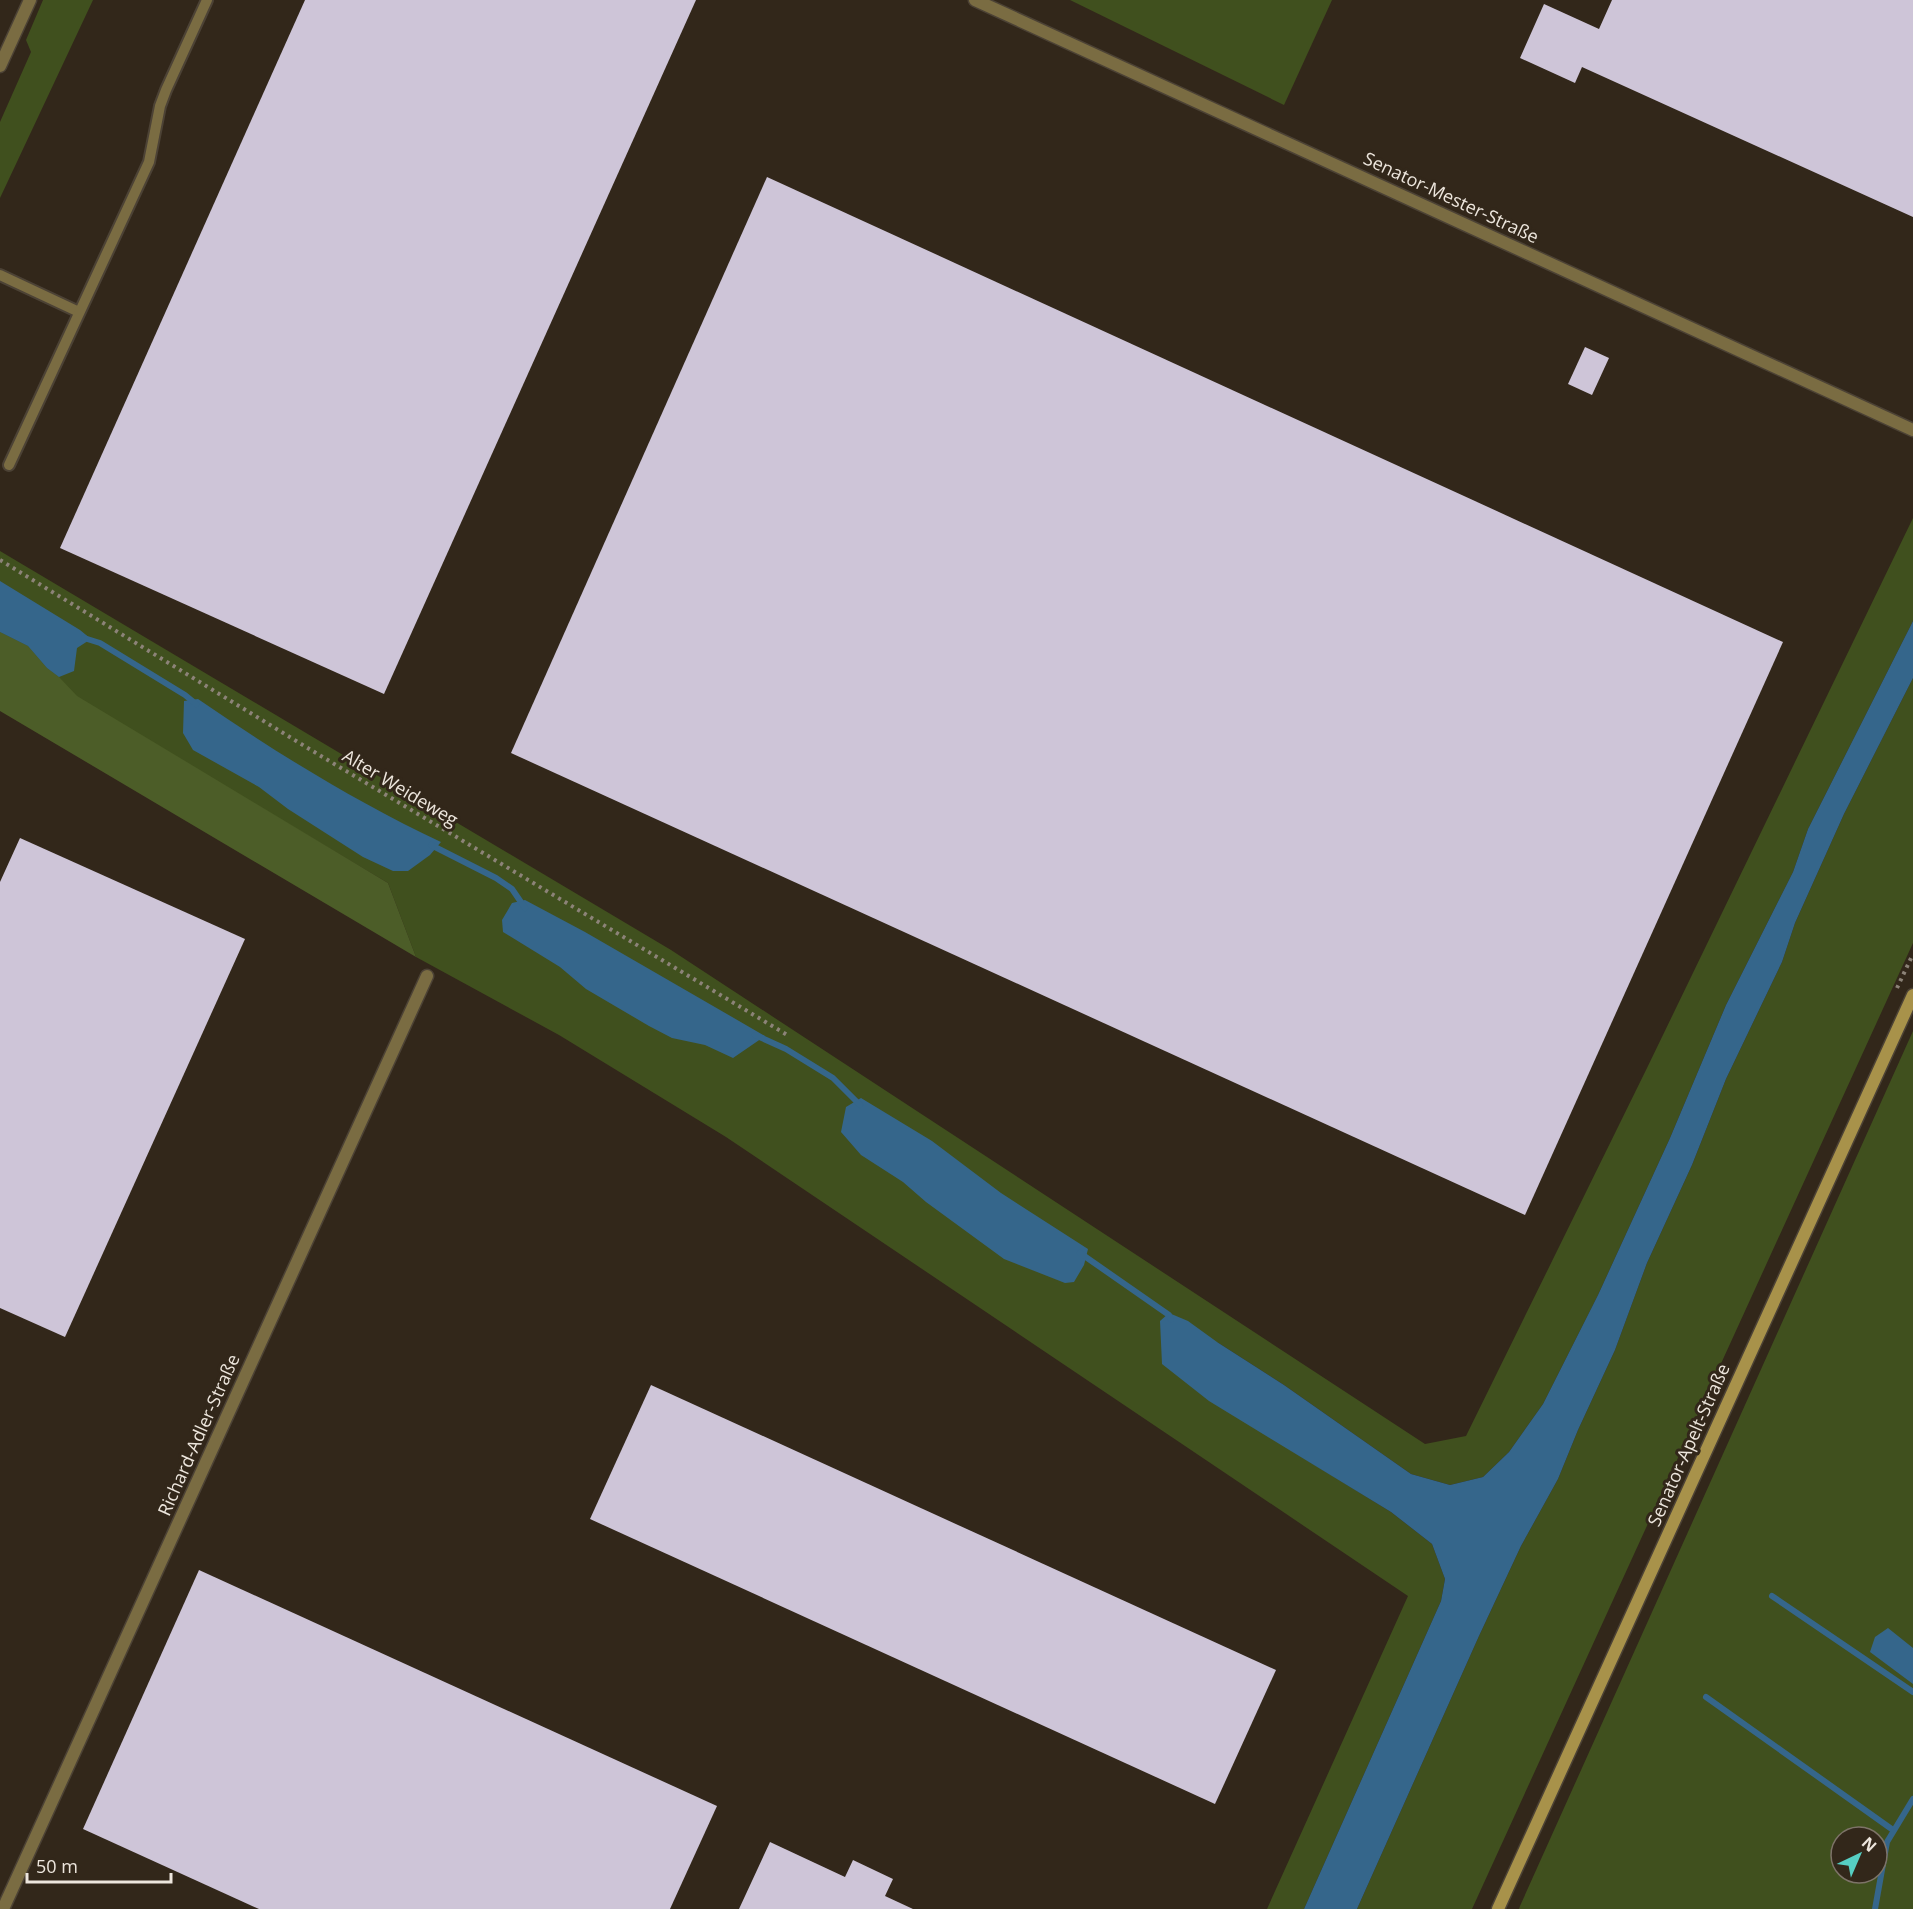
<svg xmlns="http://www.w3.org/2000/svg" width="1913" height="1909" font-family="'Open Sans',sans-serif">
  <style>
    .green { fill: #40501e; fill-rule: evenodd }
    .forest { fill: #4c5d28 }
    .water { fill: #35668b }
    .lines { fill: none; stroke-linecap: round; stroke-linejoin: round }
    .stream { stroke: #35668b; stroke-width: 6 }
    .building { fill: #cec5d8 }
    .lane-casing { stroke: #4c4235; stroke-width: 14 }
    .street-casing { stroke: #4c4235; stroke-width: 15 }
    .secondary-casing { stroke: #4c4235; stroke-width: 15 }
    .path { stroke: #8c8378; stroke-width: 4; stroke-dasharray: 3 4.5; stroke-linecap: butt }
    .lane { stroke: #7a6c42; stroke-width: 10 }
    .street { stroke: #7a6c42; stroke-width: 12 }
    .secondary { stroke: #a8924a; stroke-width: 12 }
    .labels { text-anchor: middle; stroke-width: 6; stroke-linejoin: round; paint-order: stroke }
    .street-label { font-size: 18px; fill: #ede6dd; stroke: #32271a }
  </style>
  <rect width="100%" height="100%" fill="#32271a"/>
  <g class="green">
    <polygon points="43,0 93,0 0,198 0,122 31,52 26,40"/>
    <polygon points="1070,0 1332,0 1284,105"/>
    <polygon points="1913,518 1913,621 1808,829 1793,872 1726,1005 1670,1138 1598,1295 1543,1404 1509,1452 1483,1477 1450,1485 1411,1474 1284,1385 1217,1342 1292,1451 1391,1512 1432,1544 1445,1579 1441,1601 1304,1909 1267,1909 1408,1596 726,1137 559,1035 416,957 388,883 0,653 0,551 671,950 1425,1444 1466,1436 1647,1068"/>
    <polygon points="1913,678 1913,943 1472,1909 1357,1909 1479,1636 1521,1546 1558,1479 1578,1430 1615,1350 1647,1263 1692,1165 1726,1079 1782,962 1795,923 1844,814"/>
    <path d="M 1913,1031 L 1913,1909 L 1519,1909 L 1520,1906 ZM 1841,1837 L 1877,1837 L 1877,1873 L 1841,1873 Z"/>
  </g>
  <polygon class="forest" points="0,632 28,646 47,668 59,677 77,696 388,883 416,957 0,711"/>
  <g class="water">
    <polygon points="0,581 80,630 91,639 77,648 74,671 59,677 47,668 28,646 0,632"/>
    <polygon points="1913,621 1913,678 1844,814 1795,923 1782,962 1726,1079 1692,1165 1647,1263 1615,1350 1578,1430 1558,1479 1521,1546 1479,1636 1357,1909 1304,1909 1441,1601 1445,1579 1432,1544 1391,1512 1209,1401 1162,1364 1160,1321 1169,1313 1188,1321 1217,1342 1284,1385 1411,1474 1450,1485 1483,1477 1509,1452 1543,1404 1598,1295 1670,1138 1726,1005 1793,872 1808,829"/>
    <path d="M 198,699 C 275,752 356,802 441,842 L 430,855 L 408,871 L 393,871 L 363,857 L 288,809 L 259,787 L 193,750 L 183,733 L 184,701 Z"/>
    <polygon points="525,900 585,932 765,1036 733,1058 705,1045 672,1038 649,1026 586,989 560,967 503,932 502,920 512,903"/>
    <polygon points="861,1098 932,1141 1001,1193 1088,1249 1084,1265 1074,1282 1065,1283 1004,1259 926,1202 903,1182 861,1155 841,1132 846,1107"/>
    <polygon points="1888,1628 1913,1648 1913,1684 1870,1652 1875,1637"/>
  </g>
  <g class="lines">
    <g class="stream">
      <polyline points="84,638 100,643 185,695 196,704"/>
      <polyline points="431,845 496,878 512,889 525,908"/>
      <polyline points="755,1035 786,1049 833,1078 860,1105"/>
      <polyline points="1080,1253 1169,1315 1171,1320"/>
      <polyline points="1772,1596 1913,1692"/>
      <polyline points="1706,1697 1893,1830"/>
      <polyline points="1875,1909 1887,1842 1913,1799"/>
    </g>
  </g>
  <g class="building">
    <polygon points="305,0 696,0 384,694 60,548"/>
    <polygon points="1612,0 1913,0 1913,217 1582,67 1575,83 1520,58 1544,4 1599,29"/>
    <polygon points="767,177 1783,642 1525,1215 511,753"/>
    <polygon points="1585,347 1609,358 1592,395 1568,384"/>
    <polygon points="20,838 245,939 65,1337 0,1308 0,882"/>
    <polygon points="651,1385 1276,1670 1215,1804 590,1519"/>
    <polygon points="199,1570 717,1806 670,1909 259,1909 83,1829"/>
    <polygon points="770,1842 845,1877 853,1860 893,1879 885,1896 913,1909 739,1909"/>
  </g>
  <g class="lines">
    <defs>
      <g id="lane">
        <polyline points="0,275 79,312"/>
        <polyline points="9,465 149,162 160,106 166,90 207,0"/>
      </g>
      <g id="street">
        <polyline points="975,0 1913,430"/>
        <polyline points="0,66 30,0"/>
        <polyline points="3,1909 427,976"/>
      </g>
      <polyline id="secondary" points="1498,1909 1913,995"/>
    </defs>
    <use href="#lane" class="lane-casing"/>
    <use href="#street" class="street-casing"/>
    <use href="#secondary" class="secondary-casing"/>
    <g class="path">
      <polyline points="0,560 311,750 789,1036"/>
      <polyline points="1897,988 1913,954"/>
    </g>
    <use href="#lane" class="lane"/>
    <use href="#street" class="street"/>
    <use href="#secondary" class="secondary"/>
  </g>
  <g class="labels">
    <g class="street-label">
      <text transform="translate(1451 198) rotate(25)" y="6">Senator-Mester-Straße</text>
      <text transform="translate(400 788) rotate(31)" y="6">Alter Weideweg</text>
      <text transform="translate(199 1435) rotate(-66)" y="6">Richard-Adler-Straße</text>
      <text transform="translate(1689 1445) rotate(-66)" y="6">Senator-Apelt-Straße</text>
    </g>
  </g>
  <g transform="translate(1859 1855) rotate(44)"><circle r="28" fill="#32271a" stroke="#7d7368" stroke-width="1.5"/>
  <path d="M0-4.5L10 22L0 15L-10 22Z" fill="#56cec3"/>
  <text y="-9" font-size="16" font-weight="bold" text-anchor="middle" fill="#ede6dd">N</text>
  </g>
  <path d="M27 1873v9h144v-9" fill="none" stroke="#ede6dd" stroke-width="3"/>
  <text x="36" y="1873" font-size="18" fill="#ede6dd" stroke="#32271a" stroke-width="4.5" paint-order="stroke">50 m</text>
</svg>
